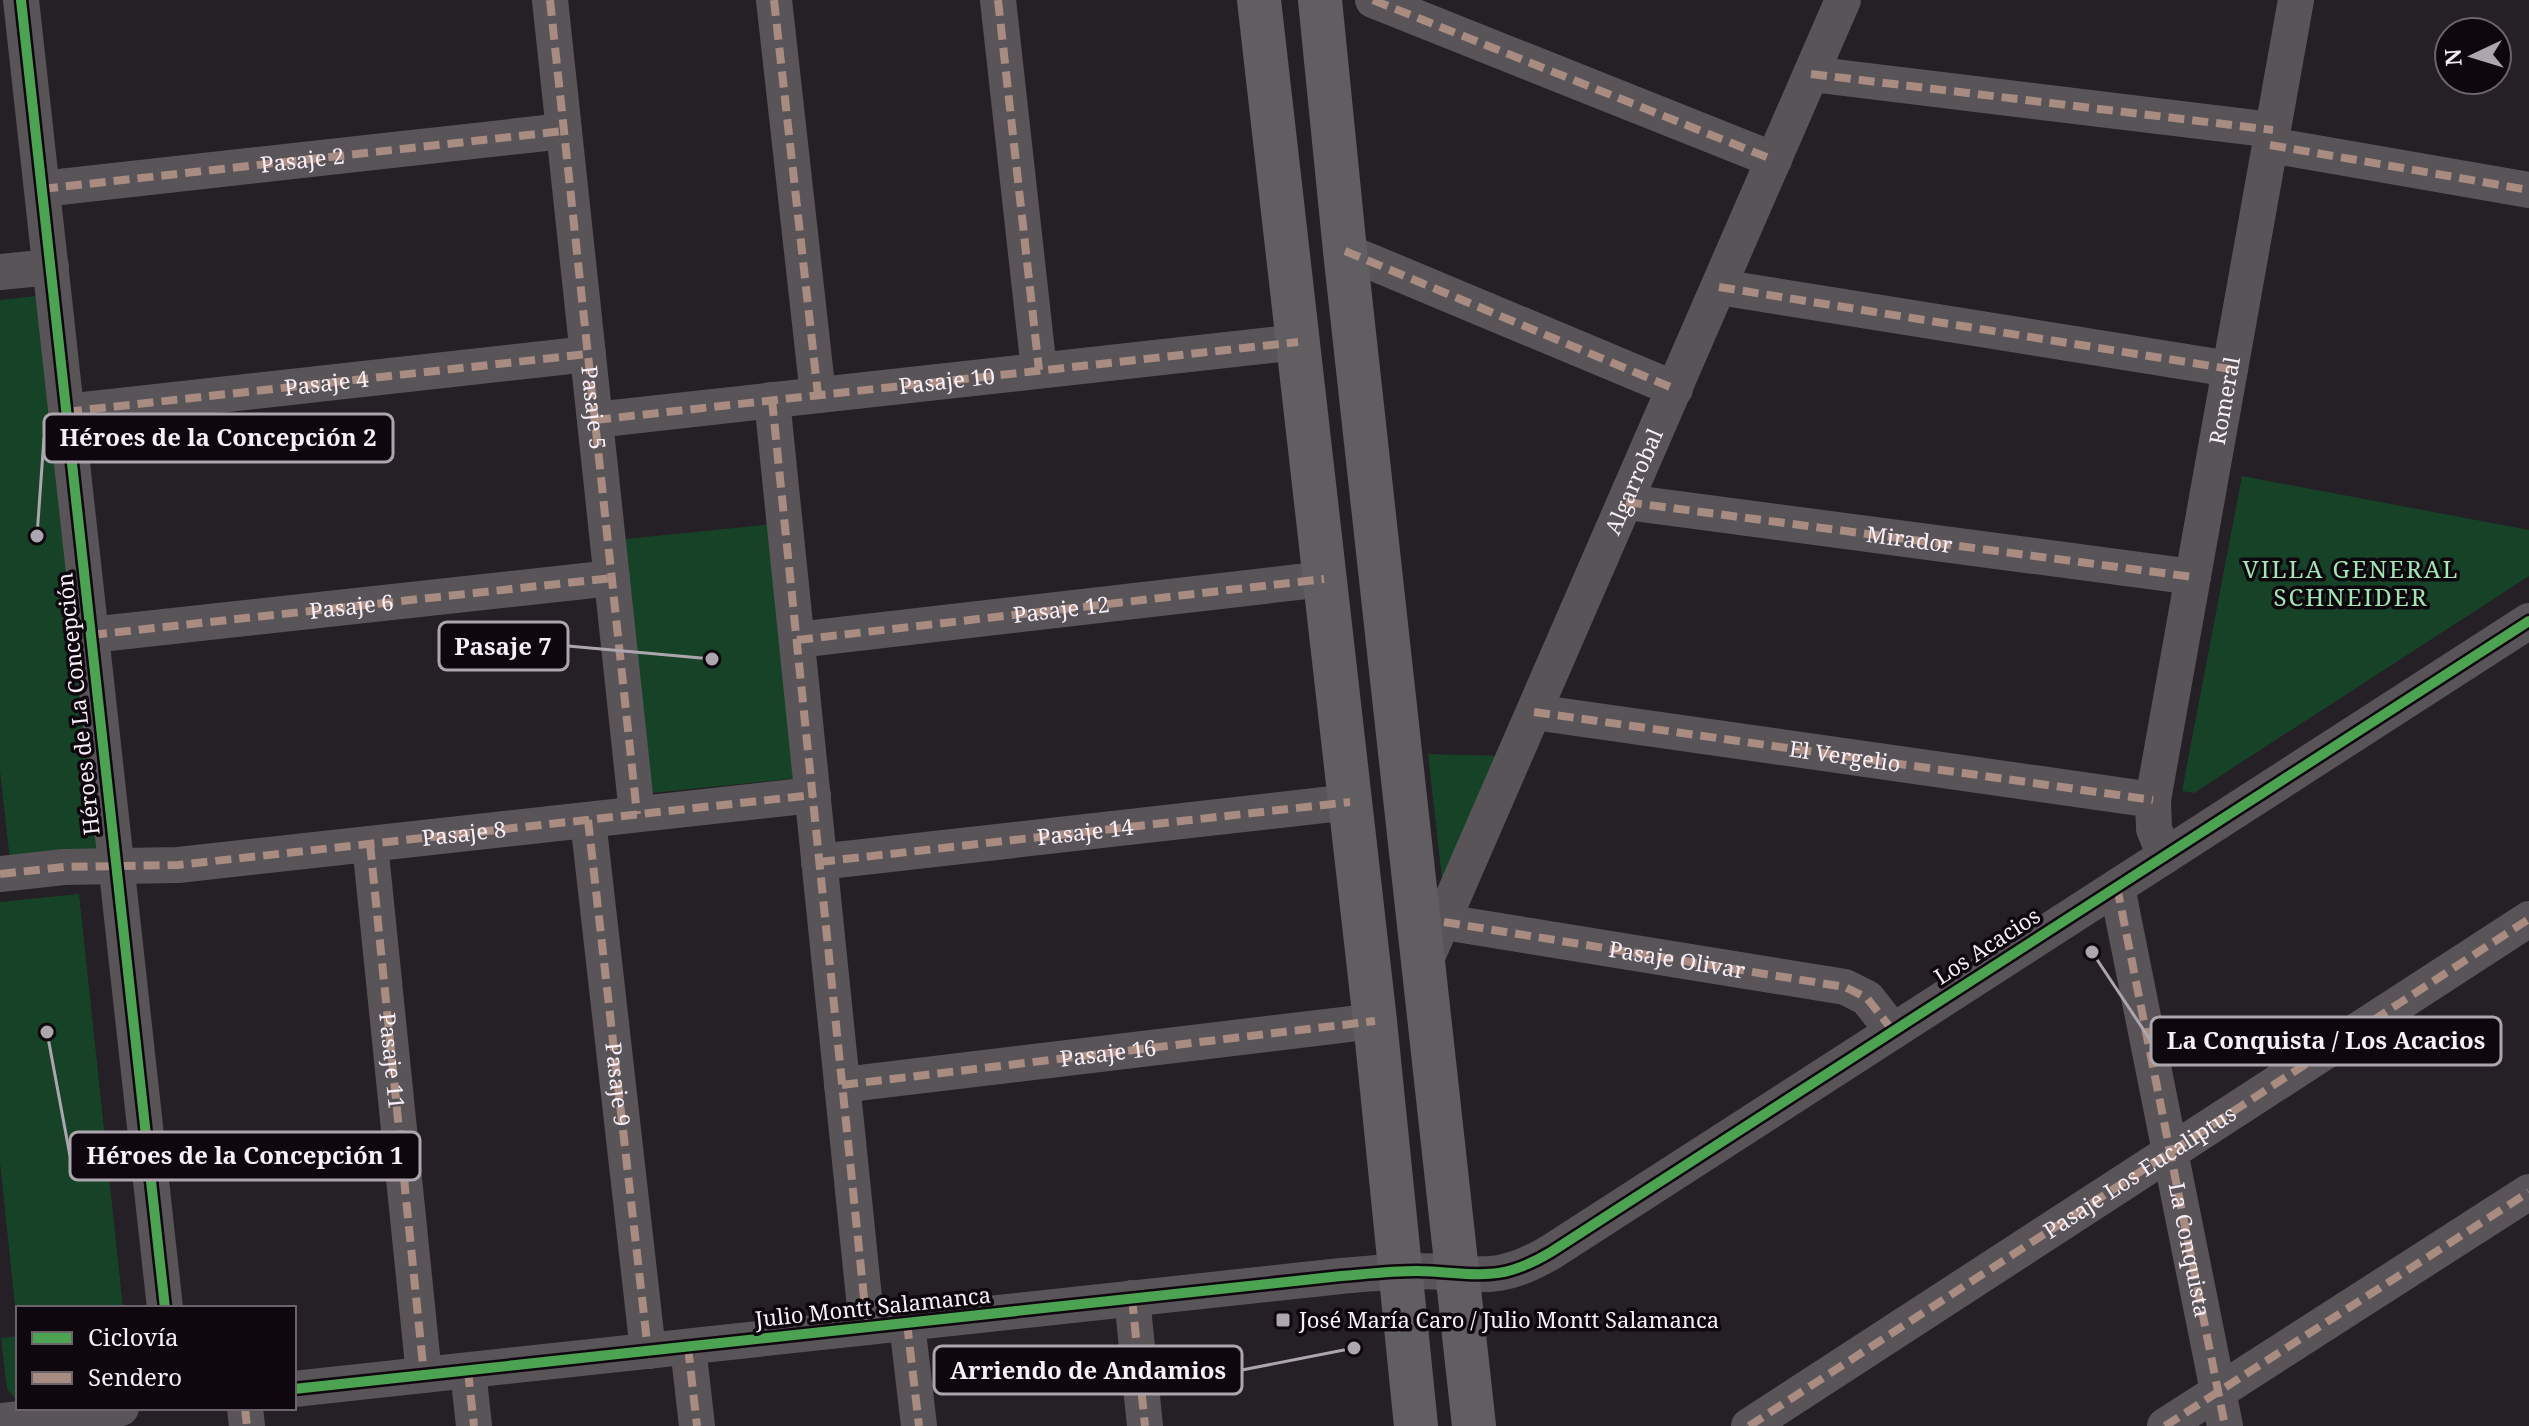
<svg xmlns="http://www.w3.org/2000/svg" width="2529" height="1426" font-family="'Noto Serif',serif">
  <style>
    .green { fill: #164327 }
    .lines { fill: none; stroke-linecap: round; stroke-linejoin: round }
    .minor { stroke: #585458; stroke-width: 36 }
    .major { stroke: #615e62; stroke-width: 44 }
    .quiet { stroke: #a88b81; stroke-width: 8; stroke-dasharray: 16 8; stroke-linecap: butt }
    .cycleway-casing { stroke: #0e080e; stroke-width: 15 }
    .cycleway { stroke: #4ca352; stroke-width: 10 }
    .poi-dot { fill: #aea6ae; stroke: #0e080e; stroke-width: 3 }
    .labels { text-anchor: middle; stroke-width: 7; stroke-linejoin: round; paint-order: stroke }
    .street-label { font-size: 22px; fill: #f8eff8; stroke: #0e080e }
    .poi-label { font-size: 22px; fill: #f8eff8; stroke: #0e080e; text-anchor: start }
    .neighbourhood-label { font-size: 24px; letter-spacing: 2px; fill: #a0e5b2; stroke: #0e080e }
    .leader { fill: none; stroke: #aea6ae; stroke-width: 3 }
    .callout-dot { fill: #aea6ae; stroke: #0e080e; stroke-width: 3 }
    .callout { fill: #0e080e; stroke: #aea6ae; stroke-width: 3 }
    .callout-label { font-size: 24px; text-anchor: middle; font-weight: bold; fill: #f8eff8 }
  </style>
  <rect width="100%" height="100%" fill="#251f26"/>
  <g class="green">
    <polygon points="45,295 110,848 10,860 0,771 0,300"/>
    <polygon points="2242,476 2529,530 2529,576 2194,793 2182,791"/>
    <polygon points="773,524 800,778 651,793 625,539"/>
    <polygon points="1428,754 1505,756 1444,896"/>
    <polygon points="79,894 123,1308 18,1308 18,1334 0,1163 0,902"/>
    <polygon points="18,1336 18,1402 7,1389 1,1338"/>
  </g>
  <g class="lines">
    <g class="minor">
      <polyline points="21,0 165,1308"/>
      <polyline points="550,0 637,814"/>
      <polyline points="774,0 818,395"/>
      <polyline points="998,0 1039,370"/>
      <polyline points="1373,0 1774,160"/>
      <polyline points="1811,74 2273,130"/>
      <polyline points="2270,145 2529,190"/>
      <path id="s1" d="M 42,189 L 564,131"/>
      <polyline points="1345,251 1675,389"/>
      <polyline points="0,272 51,267"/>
      <polyline points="1719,287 2230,369"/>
      <polyline points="772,400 867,1327"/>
      <path id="s2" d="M 66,412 L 588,354"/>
      <polyline points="595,420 1298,342"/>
      <polyline points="1626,502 2193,577"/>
      <polyline points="91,635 612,578"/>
      <path id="s3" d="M 797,640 L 1324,579"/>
      <polyline points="1534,712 2153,800"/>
      <path id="s4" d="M 588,820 L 648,1351"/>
      <polyline points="370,844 424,1375"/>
      <path id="s5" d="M 2165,856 L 2154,829 L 2153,800 L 2296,0"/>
      <polyline points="819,862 1350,802"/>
      <path id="s6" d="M 0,874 L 64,867 L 178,865 L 813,795"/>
      <polyline points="2117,887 2225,1426"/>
      <path id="s7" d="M 1444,922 L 1845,987 L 1867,998 L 1893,1031"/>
      <path id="s8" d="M 1424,964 L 1843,0"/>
      <polyline points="842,1085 1375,1021"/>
      <polyline points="1132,1298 1145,1426"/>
      <polyline points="907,1323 919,1426"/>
      <polyline points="688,1347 697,1426"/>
      <polyline points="468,1371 474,1426"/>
      <path d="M 294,1389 L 1341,1276 C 1366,1274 1391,1271 1417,1271 C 1475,1272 1496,1285 1551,1252 L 2529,621"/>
      <polyline points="245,1408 247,1426"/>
      <polyline points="0,1421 121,1408"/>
      <path id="s9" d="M 1749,1426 L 2529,919"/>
      <polyline points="2165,1426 2529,1192"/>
    </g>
    <g class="major">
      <polyline points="1259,0 1375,1021 1416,1426"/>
      <polyline points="1320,0 1345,251 1474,1426"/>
    </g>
    <g class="quiet">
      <path id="s10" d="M 550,0 L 637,814"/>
      <polyline points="774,0 818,395"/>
      <polyline points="998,0 1039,370"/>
      <polyline points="1373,0 1774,160"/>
      <polyline points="1811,74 2273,130"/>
      <polyline points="2270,145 2529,190"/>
      <polyline points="42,189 564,131"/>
      <polyline points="1345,251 1675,389"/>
      <polyline points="1719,287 2230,369"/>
      <polyline points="772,400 867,1327"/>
      <polyline points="66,412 588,354"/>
      <path id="s11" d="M 595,420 L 1298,342"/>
      <path id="s12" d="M 1626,502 L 2193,577"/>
      <path id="s13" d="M 91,635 L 612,578"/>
      <polyline points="797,640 1324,579"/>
      <path id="s14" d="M 1534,712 L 2153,800"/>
      <polyline points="588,820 648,1351"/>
      <path id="s15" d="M 370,844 L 424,1375"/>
      <path id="s16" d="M 819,862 L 1350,802"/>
      <polyline points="0,874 64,867 178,865 813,795"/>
      <path id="s17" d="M 2117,887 L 2225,1426"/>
      <polyline points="1444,922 1845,987 1867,998 1893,1031"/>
      <path id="s18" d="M 842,1085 L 1375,1021"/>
      <polyline points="1132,1298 1145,1426"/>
      <polyline points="907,1323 919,1426"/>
      <polyline points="688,1347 697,1426"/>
      <polyline points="468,1371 474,1426"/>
      <polyline points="245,1408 247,1426"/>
      <polyline points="1749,1426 2529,919"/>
      <polyline points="2165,1426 2529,1192"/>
    </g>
    <defs>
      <g id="cycleway">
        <polyline points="21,0 165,1308"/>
        <path d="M 294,1389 L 1341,1276 C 1366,1274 1391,1271 1417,1271 C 1475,1272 1496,1285 1551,1252 L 2529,621"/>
      </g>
    </defs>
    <use href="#cycleway" class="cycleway-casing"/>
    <use href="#cycleway" class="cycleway"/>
  </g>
  <rect class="poi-dot" x="1275" y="1312" width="16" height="16" rx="4"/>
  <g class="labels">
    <g class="street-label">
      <text dy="8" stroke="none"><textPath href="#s1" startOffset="262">Pasaje 2</textPath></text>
      <text dy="8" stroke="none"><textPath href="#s11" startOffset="354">Pasaje 10</textPath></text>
      <text dy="8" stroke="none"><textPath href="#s2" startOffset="262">Pasaje 4</textPath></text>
      <text dy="8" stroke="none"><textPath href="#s5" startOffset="464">Romeral</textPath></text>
      <text dy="8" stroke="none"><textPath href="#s10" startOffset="410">Pasaje 5</textPath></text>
      <text dy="8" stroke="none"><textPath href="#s8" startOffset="526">Algarrobal</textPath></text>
      <text dy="8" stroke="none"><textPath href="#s12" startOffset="286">Mirador</textPath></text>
      <text dy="8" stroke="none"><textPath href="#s13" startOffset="262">Pasaje 6</textPath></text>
      <text dy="8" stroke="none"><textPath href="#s3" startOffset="266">Pasaje 12</textPath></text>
      <text transform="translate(78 704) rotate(-96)" y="8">Héroes de La Concepción</text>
      <text dy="8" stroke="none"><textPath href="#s14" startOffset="314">El Vergelio</textPath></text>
      <text dy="8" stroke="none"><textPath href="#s16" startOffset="268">Pasaje 14</textPath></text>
      <text dy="8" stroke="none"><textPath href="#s6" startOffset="466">Pasaje 8</textPath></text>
      <text transform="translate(1987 946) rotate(-33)" y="8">Los Acacios</text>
      <text dy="8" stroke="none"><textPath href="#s7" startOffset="236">Pasaje Olivar</textPath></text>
      <text dy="8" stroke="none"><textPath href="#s18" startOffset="268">Pasaje 16</textPath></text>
      <text dy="8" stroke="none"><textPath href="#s15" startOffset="218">Pasaje 11</textPath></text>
      <text dy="8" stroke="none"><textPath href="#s4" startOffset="266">Pasaje 9</textPath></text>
      <text dy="8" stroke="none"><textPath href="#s9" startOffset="466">Pasaje Los Eucaliptus</textPath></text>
      <text dy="8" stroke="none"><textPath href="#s17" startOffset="370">La Conquista</textPath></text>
      <text transform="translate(873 1307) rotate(-6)" y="8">Julio Montt Salamanca</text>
    </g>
    <g class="poi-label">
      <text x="1299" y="1328">José María Caro / Julio Montt Salamanca</text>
    </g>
    <g class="neighbourhood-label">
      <text x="2351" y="578">VILLA GENERAL<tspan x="2351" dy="28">SCHNEIDER</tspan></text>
    </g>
  </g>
  <path class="leader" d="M37 536L44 438M712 659L568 646M2092 952L2151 1041M47 1032L70 1156M1354 1348L1242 1370"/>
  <g class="callout-dot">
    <circle cx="37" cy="536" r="8"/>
    <circle cx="712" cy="659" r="8"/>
    <circle cx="2092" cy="952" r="8"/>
    <circle cx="47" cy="1032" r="8"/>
    <circle cx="1354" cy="1348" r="8"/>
  </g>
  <g class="callout">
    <rect x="44" y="414" width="349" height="48" rx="8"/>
    <rect x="439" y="622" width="129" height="48" rx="8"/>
    <rect x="2151" y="1017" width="350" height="48" rx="8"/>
    <rect x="70" y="1132" width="350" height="48" rx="8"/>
    <rect x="934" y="1346" width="308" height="48" rx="8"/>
  </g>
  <g class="callout-label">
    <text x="218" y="446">Héroes de la Concepción 2</text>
    <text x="503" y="655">Pasaje 7</text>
    <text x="2326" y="1049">La Conquista / Los Acacios</text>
    <text x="245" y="1164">Héroes de la Concepción 1</text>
    <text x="1088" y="1379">Arriendo de Andamios</text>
  </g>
  <rect x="16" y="1306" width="280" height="104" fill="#0e080e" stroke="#6c646c" stroke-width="2"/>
  <rect x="32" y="1332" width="40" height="12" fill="#4ca352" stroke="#6c646c" stroke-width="2"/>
  <text x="88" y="1346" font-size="24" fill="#f8eff8">Ciclovía</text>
  <rect x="32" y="1372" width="40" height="12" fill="#a88b81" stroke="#6c646c" stroke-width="2"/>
  <text x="88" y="1386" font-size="24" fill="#f8eff8">Sendero</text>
  <g transform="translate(2473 56) rotate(266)"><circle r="38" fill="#0e080e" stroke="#6c646c" stroke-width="2"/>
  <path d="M0-6L14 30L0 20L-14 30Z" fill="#aea6ae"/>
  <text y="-12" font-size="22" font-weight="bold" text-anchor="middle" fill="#f8eff8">N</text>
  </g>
</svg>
